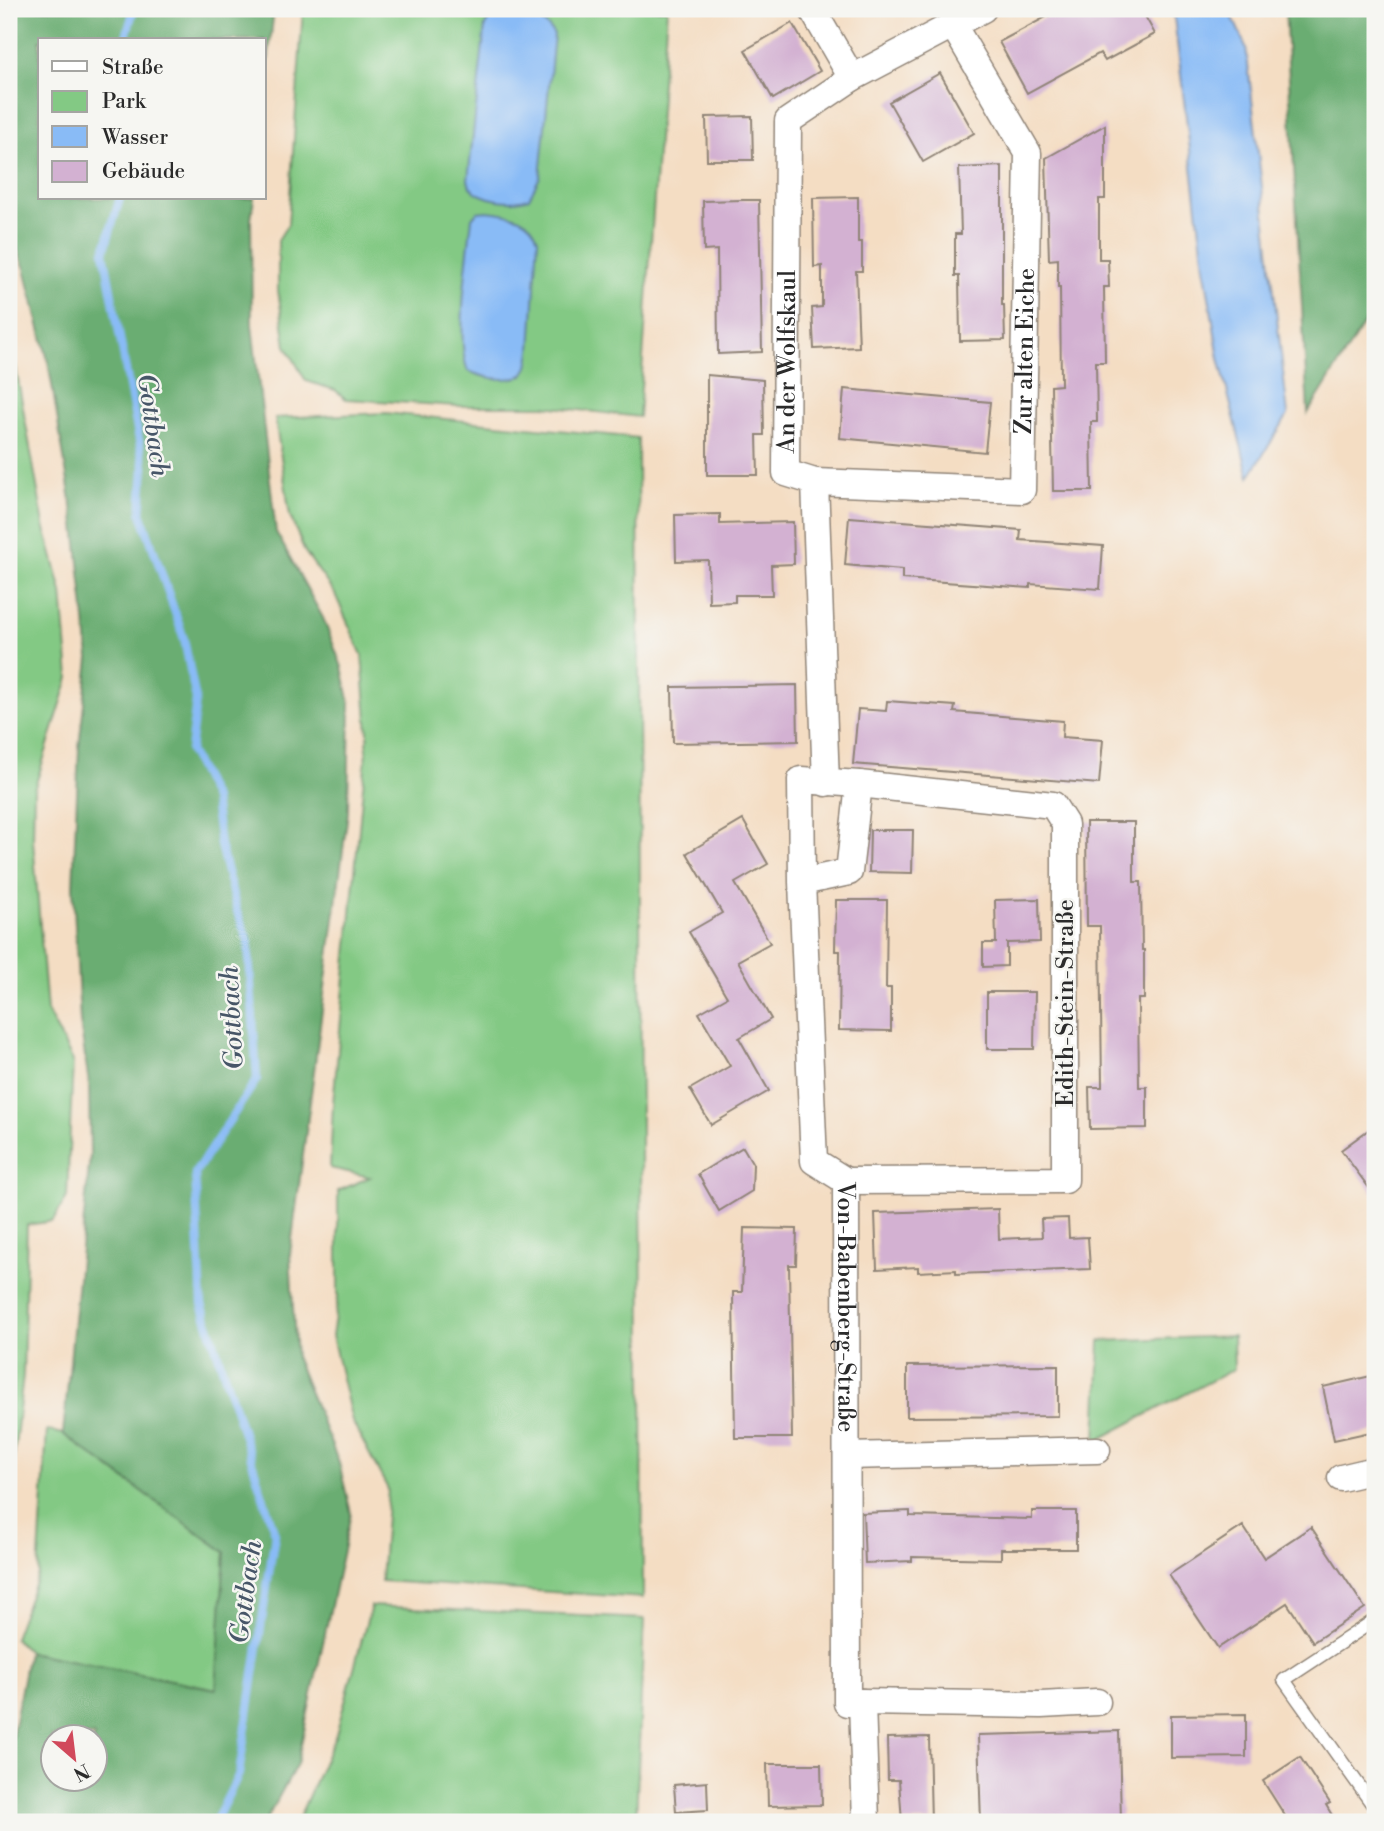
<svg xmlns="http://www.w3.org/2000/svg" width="1384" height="1831" font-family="'Libre Bodoni',serif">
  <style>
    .green { fill: #83c984; stroke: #577a58; stroke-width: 2 }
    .forest { fill: #6aad72; stroke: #4a6c4e; stroke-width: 2; fill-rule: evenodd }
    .water { fill: #89bbf6; stroke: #5a7390; stroke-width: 2 }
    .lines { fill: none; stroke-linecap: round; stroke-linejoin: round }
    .stream { stroke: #89bbf6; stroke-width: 8 }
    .building { fill: #d3b1d2 }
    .service-casing { stroke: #908477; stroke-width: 15 }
    .minor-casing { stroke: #908477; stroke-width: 29 }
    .service { stroke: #fff; stroke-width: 12 }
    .minor { stroke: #fff; stroke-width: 26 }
    .labels { text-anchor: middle; stroke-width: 5; stroke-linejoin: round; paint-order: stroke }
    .street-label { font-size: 24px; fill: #2b2b2b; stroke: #f6f6f2 }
    .water-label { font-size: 26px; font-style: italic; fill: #475668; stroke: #f6f6f2 }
  </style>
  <rect width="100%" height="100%" fill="#f6f6f2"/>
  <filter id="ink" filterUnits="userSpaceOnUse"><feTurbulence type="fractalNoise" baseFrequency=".0143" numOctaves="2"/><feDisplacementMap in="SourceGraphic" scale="14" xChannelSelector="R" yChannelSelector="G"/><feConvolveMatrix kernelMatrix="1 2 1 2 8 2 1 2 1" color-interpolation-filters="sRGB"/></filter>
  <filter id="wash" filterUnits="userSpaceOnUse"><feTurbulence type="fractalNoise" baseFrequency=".00686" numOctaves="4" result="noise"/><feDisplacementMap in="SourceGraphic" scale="28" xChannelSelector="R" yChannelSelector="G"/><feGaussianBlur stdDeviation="1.57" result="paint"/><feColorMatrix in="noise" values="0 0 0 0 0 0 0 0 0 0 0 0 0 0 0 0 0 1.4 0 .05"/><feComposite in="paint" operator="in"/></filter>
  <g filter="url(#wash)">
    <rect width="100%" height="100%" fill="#f4ddc3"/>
    <g class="green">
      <polygon points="303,9 667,9 639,417 544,406 458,406 346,399 335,390 306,381 286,346 278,290 278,240 288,224"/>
      <polygon points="9,330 44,525 62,592 69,678 34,790 33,840 47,1011 73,1061 67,1197 53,1221 27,1225 23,1375 9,1501"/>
      <polygon points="386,413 638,438 643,1598 381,1581 388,1489 352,1421 332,1336 338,1297 338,1191 370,1177 330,1168 333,1103 368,734 362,655 335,594 305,552 290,516 275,418"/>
      <polygon points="1233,1336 1234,1369 1096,1441 1100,1341"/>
      <polygon points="47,1430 63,1434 225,1552 217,1689 28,1652 14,1638 38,1574"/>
      <polygon points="371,1606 644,1619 636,1822 297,1822 336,1734"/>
    </g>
    <g class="forest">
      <path d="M 9,9 L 274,9 L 264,98 L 264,40 L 40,40 L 40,198 L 254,198 L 251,219 L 252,325 L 276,532 L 323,618 L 342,667 L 350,704 L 348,812 L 290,1254 L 296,1359 L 339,1463 L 351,1513 L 297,1764 L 265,1822 L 9,1822 L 9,1753 L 28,1652 L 216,1689 L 225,1552 L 63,1434 L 90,1155 L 89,1084 L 80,1022 L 73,887 L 79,747 L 89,658 L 75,525 L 48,361 L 25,269 L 9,226 ZM 52,1736 L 94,1736 L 94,1778 L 52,1778 Z"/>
      <polygon points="1285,9 1375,9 1375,306 1308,413"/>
    </g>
    <g class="water">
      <polygon points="1173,9 1229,9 1246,47 1288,415 1249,477 1219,358 1204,266"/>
      <path d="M 497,13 C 518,15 543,13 554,35 L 540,177 L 529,198 C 512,204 483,201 470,187 L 468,180 L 485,26 L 490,16 Z"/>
      <path d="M 487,211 C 510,214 530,215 538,239 L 531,351 L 528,367 L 523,375 C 505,383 485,378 468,371 C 455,341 468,253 472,218 L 477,212 Z"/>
    </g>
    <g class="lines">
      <g class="stream">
        <polyline points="125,40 134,9"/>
        <polyline points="120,198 104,252 144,467 141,513 184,639 196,700 190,751 214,799 220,845 237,911 248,940 257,1079 195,1173 202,1304 275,1534 239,1774 215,1822"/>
      </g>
    </g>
    <g id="blocks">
      <g class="building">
        <polygon points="1061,9 1141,9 1155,34 1105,61 1100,53 1027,93 999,42"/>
        <polygon points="792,23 820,71 773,99 745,50"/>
        <polygon points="940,73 974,133 923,162 889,102"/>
        <polygon points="752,116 753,160 707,160 706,117"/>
        <polygon points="1105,125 1105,199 1099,199 1099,259 1108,259 1109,287 1104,287 1105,362 1096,362 1097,422 1091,422 1092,491 1053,491 1051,386 1061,385 1060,287 1058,287 1058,259 1049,260 1046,158"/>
        <polygon points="1002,166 1002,305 1004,305 1005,340 960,341 959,276 955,276 955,234 961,234 959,168"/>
        <polygon points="858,197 858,242 862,242 862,271 856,271 859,347 814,349 812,308 822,307 822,266 814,267 813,198"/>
        <polygon points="743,200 759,200 762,352 718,354 717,250 704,251 703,201"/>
        <polygon points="707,375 763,380 764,435 757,435 758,475 707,475"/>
        <polygon points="844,389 990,402 985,452 840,438"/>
        <polygon points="720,514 720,524 793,522 794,564 771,565 772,595 735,595 735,602 709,603 708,560 676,561 675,515"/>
        <polygon points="849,517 1021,530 1020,540 1103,546 1100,589 1030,584 1030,588 902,579 902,570 845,565"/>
        <polygon points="797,685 798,741 673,743 672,687"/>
        <polygon points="887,701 955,706 954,712 1063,721 1062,737 1103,740 1099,784 853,764 858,709 886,711"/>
        <polygon points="743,820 768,864 735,883 770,943 738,961 771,1019 739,1038 769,1091 711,1125 690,1089 730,1066 699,1013 727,997 689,932 722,913 687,853"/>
        <polygon points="1086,822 1134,822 1134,882 1141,882 1142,950 1144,950 1144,999 1138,999 1139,1087 1147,1087 1147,1128 1090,1129 1089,1087 1102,1087 1100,926 1087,926"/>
        <polygon points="870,830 913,830 912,873 869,872"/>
        <polygon points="1039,899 1040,942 1007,943 1007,966 983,967 983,943 996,943 995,900"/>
        <polygon points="836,900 887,900 886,988 891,988 891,1031 839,1030 840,951 835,951"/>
        <polygon points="987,992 1035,992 1034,1049 987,1049"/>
        <polygon points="1375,1125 1375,1196 1341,1150"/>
        <polygon points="743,1147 753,1164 752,1191 719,1211 698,1174"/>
        <polygon points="998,1209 999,1239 1042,1237 1041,1219 1068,1218 1069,1238 1088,1237 1090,1269 956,1274 956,1270 918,1272 918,1267 877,1269 875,1213"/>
        <polygon points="744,1228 797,1229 796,1265 789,1265 792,1438 735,1438 733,1292 742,1292"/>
        <polygon points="1058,1365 1058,1416 907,1417 907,1366"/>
        <polygon points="1375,1375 1375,1431 1334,1440 1323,1387"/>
        <polygon points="910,1511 910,1516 1032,1519 1032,1511 1076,1511 1076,1549 1001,1549 1001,1559 912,1557 912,1561 865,1563 863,1513"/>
        <polygon points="1243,1526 1264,1558 1311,1527 1365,1608 1313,1642 1287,1603 1218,1648 1169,1575"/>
        <polygon points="1246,1714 1246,1757 1171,1758 1171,1715"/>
        <polygon points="1119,1731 1121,1822 981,1822 978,1735"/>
        <polygon points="929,1737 931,1822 902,1822 899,1780 888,1780 887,1738"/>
        <polygon points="1300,1757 1330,1803 1326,1805 1336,1822 1289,1822 1263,1781"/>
        <polygon points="767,1764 821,1764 822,1805 768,1806"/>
        <polygon points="707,1782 708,1810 676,1812 674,1785"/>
      </g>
    </g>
  </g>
  <g filter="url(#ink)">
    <use href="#blocks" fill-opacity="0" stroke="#908477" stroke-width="2"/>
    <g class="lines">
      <defs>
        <polyline id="service" points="1375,1620 1284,1680 1375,1808"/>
        <g id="minor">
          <polyline points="812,9 852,78"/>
          <path id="s1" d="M 815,482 L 1022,490 L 1028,153 L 953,25"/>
          <path id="s2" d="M 826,783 L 815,482 L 786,473 L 788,121 L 852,78 L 983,9"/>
          <path id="s3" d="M 802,882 L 849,872 L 859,784 L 801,780 L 802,882 L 814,1161 L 846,1181 L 847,1703 L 862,1702 L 866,1822"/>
          <polyline points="846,1181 1065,1180 1065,824 1053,805 859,784"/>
          <polyline points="847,1456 1097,1450"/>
          <polyline points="1341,1478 1375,1470"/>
          <polyline points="862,1702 1041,1705 1097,1702"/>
        </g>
      </defs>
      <use href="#service" class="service-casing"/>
      <use href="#minor" class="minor-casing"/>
      <use href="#service" class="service"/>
      <use href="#minor" class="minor"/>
    </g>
  </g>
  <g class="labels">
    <g class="street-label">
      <text dy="8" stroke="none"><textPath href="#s1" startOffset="346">Zur alten Eiche</textPath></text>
      <text dy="8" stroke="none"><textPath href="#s2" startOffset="443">An der Wolfskaul</textPath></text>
      <text transform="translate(1065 1003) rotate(-90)" y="8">Edith-Stein-Straße</text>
      <text dy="8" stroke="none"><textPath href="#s3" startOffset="740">Von-Babenberg-Straße</textPath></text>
    </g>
    <g class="water-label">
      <text transform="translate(154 425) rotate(82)" y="9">Gottbach</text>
      <text transform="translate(231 1018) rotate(-93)" y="9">Gottbach</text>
      <text transform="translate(245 1592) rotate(-82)" y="9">Gottbach</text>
    </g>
  </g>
  <rect width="1384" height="1831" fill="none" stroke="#f6f6f2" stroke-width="35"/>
  <rect x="38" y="38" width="228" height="161" fill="#f6f6f2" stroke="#a5a5a2" stroke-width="2"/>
  <rect x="52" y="61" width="35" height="10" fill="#ffffff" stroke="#a5a5a2" stroke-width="2"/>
  <text x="102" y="74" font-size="21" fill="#2b2b2b">Straße</text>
  <rect x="52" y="91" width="35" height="21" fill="#83c984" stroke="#a5a5a2" stroke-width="2"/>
  <text x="102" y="108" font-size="21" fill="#2b2b2b">Park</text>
  <rect x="52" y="126" width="35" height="21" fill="#89bbf6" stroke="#a5a5a2" stroke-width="2"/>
  <text x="102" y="144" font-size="21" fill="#2b2b2b">Wasser</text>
  <rect x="52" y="161" width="35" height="21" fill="#d3b1d2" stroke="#a5a5a2" stroke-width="2"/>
  <text x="102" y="178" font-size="21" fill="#2b2b2b">Gebäude</text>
  <g transform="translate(74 1758) rotate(152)"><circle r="33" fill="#f6f6f2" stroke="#a5a5a2" stroke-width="2"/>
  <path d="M0-5L12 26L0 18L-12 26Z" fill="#d1495b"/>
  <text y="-10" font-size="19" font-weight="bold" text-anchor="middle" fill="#2b2b2b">N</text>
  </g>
</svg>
